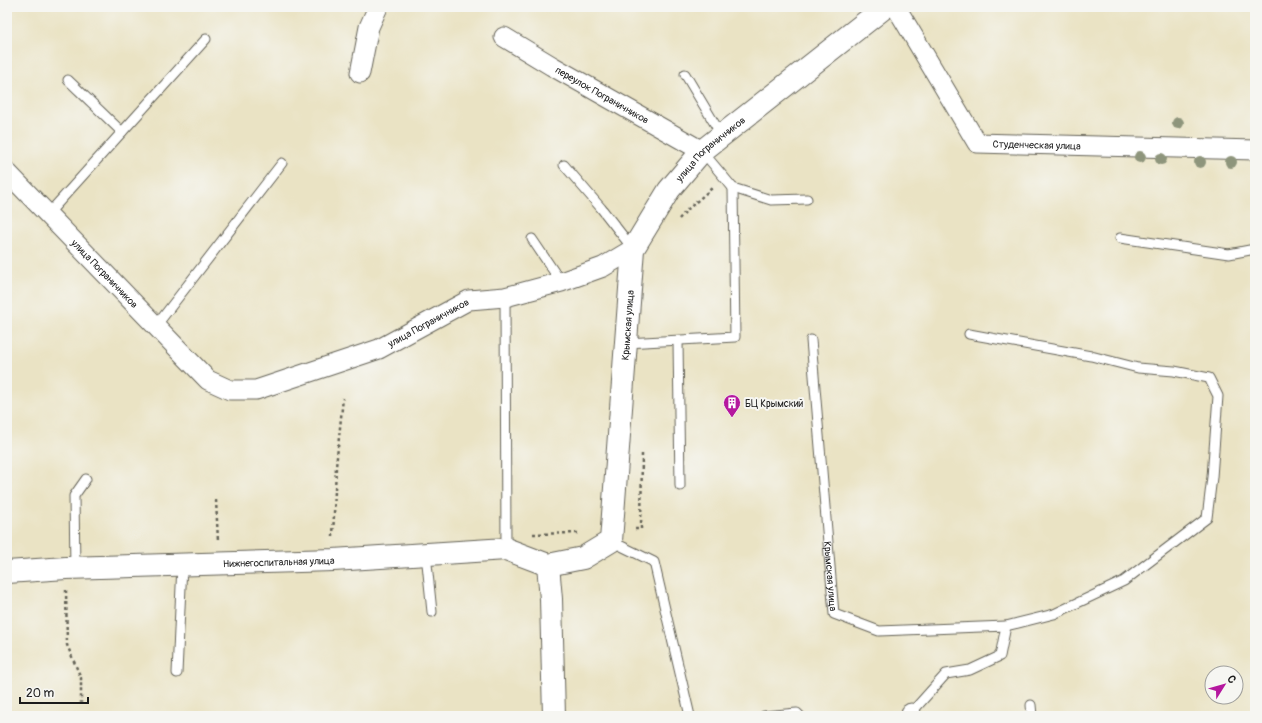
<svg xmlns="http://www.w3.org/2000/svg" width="1262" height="723" font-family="Pangolin,sans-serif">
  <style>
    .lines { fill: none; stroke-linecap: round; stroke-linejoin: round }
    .service-casing { stroke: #646257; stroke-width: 11 }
    .minor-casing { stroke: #646257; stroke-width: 21 }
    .tertiary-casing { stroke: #646257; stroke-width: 24 }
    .path { stroke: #646257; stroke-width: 2.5; stroke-dasharray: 3 3; stroke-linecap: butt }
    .service { stroke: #fff; stroke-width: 9 }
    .minor { stroke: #fff; stroke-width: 19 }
    .tertiary { stroke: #fff; stroke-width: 22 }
    .tree { fill: #8e957b }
    .labels { text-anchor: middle; stroke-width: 4; stroke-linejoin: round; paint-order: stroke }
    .street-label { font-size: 10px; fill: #1c1c1c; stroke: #f6f6f2 }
    .poi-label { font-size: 10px; fill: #1c1c1c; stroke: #f6f6f2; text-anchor: start }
  </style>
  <rect width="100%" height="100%" fill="#f6f6f2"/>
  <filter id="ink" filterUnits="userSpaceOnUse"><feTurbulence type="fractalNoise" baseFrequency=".025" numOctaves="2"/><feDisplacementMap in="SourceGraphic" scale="8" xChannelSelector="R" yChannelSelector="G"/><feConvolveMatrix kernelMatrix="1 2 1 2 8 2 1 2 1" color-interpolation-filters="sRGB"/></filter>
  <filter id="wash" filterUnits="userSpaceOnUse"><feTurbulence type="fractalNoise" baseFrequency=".012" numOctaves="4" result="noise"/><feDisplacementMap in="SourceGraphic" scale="16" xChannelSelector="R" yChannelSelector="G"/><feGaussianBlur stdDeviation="0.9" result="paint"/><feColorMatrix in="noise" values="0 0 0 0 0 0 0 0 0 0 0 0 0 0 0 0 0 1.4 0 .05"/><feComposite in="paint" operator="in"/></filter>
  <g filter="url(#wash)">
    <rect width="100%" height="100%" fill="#eae3c4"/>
  </g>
  <g filter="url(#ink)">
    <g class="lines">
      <defs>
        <g id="service">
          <polyline points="685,74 722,136"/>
          <polyline points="68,80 122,132"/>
          <polyline points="702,151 733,188 771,200 807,199"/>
          <polyline points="564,165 601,208 633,249"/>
          <polyline points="48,214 206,39"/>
          <polyline points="1120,238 1229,254 1255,249"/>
          <polyline points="532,239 561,282"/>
          <polyline points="505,297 506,549"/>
          <polyline points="156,326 282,163"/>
          <polyline points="969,334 1091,356 1138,368 1174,371 1209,378 1218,396 1212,477 1207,518 1124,581 1054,614 1006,626"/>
          <path id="s1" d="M 811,340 L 834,614 L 879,631 L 1006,626 L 1000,656 L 970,670 L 946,674 L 911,713"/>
          <polyline points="678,341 680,486"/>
          <polyline points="626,343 735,337 733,188"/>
          <polyline points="611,541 654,562 690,716"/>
          <polyline points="426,554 432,612"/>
          <polyline points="75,568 74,496 86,479"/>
          <polyline points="177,673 182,565"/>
          <polyline points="1031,705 1032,716"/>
          <polyline points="764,716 797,713 800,716"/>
        </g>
        <g id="minor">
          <path id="s2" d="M 896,7 L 977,143 L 1255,150"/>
          <path id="s3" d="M 504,37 L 552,66 L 702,151"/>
          <polyline points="360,73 369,27 378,7"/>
          <path id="s4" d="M 7,172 L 208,380 L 230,390 L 256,390 L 379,349 L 469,300 L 505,297 L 561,282 L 603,267 L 633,249"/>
          <polyline points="911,713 911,716"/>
        </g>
        <g id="tertiary">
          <path id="s5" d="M 548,565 L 583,558 L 611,541 L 633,249 L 669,190 L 702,151 L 885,7"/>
          <polyline points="548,565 551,599 554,716"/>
          <path id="s6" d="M 7,572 L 66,568 L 333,560 L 506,549 L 548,565"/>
        </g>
      </defs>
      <use href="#service" class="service-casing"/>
      <use href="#minor" class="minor-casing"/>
      <use href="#tertiary" class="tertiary-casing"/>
      <g class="path">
        <polyline points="679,219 687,210 712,188"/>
        <polyline points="216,500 218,541"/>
        <polyline points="635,529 641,529 642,454"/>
        <polyline points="533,534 580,533"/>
        <polyline points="333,537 336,467 343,398"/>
        <polyline points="66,590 67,645 81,678 81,703"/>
      </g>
      <use href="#service" class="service"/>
      <use href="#minor" class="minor"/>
      <use href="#tertiary" class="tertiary"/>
    </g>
    <g class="tree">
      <circle cx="1178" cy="123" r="6"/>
      <circle cx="1140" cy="157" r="6"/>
      <circle cx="1161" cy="159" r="6"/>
      <circle cx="1200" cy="162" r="6"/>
      <circle cx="1231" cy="162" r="6"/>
    </g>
  </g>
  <defs>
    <symbol id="building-pin" viewBox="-11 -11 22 30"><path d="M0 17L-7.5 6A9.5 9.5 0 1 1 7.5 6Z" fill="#b5179e" stroke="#f6f6f2"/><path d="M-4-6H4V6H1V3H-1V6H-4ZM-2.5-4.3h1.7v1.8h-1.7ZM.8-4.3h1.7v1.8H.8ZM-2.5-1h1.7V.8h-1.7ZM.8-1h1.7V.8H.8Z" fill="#fff"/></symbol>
  </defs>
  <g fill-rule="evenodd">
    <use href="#building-pin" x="722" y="393" width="20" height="27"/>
  </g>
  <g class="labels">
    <g class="street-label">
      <text dy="4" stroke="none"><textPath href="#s3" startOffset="114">переулок Пограничников</textPath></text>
      <text dy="4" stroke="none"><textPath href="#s2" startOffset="218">Студенческая улица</textPath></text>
      <text dy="4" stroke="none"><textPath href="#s5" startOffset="489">улица Пограничников</textPath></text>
      <text dy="4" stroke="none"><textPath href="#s4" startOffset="141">улица Пограничников</textPath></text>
      <text dy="4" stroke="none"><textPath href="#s4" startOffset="525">улица Пограничников</textPath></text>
      <text dy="4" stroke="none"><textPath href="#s5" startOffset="285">Крымская улица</textPath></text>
      <text dy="4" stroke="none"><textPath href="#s6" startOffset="272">Нижнегоспитальная улица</textPath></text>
      <text dy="4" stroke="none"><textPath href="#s1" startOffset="237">Крымская улица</textPath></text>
    </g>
    <g class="poi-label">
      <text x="745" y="407">БЦ Крымский</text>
    </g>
  </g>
  <rect width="1262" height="723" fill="none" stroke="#f6f6f2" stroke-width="24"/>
  <g transform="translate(1224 685) rotate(53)"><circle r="19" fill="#f6f6f2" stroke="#9f9f9c"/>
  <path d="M0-3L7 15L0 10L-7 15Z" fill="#b5179e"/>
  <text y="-6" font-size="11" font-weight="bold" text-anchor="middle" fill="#1c1c1c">С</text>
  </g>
  <path d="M20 697v6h68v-6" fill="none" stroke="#1c1c1c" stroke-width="2"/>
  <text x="26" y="697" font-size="12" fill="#1c1c1c" stroke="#f6f6f2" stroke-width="3" paint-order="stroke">20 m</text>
</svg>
